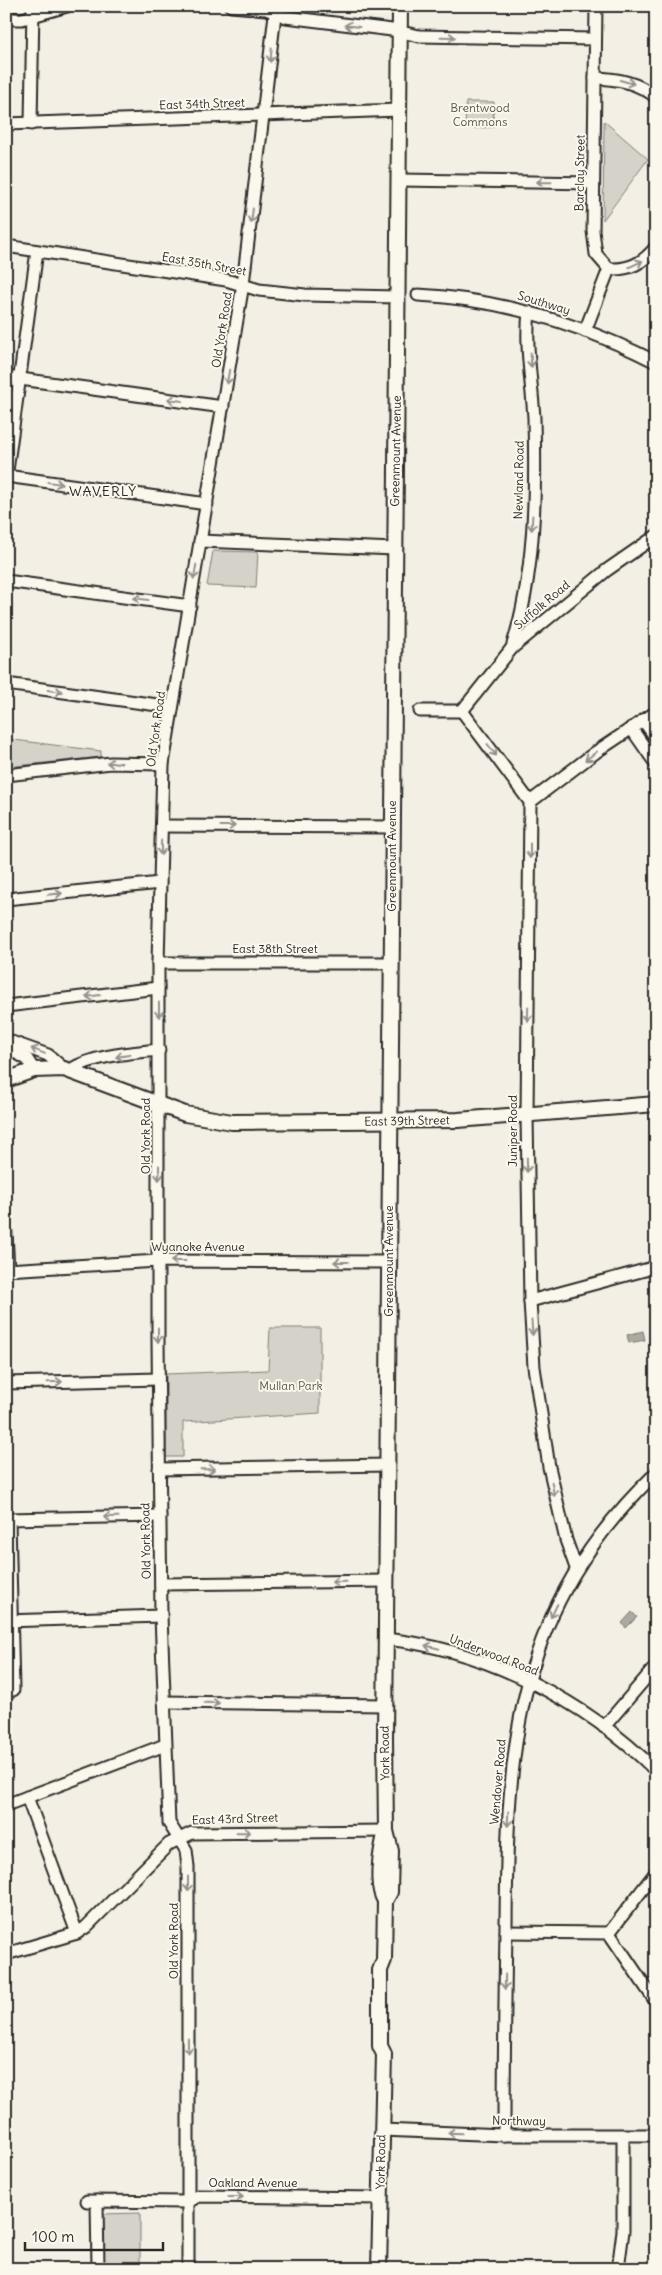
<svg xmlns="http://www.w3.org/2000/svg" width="662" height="2275" font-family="Delius,sans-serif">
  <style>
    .green { fill: #d5d2c9; stroke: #807e7a }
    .water { fill: #aca9a2; stroke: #787772 }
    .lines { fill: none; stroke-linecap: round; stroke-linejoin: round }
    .minor-casing { stroke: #2b2b2b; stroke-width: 15 }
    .major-casing { stroke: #2b2b2b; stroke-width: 18 }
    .minor { stroke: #fbf7ec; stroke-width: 11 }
    .major { stroke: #fbf7ec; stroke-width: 14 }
    .oneway { stroke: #93918c }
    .labels { text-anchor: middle; stroke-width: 4; stroke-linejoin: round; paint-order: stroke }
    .street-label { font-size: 12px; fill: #2b2b2b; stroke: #fbf7ec }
    .park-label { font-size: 12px; fill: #565552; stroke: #fbf7ec }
    .neighbourhood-label { font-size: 14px; letter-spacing: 1px; fill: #2b2b2b; stroke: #fbf7ec }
  </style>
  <rect width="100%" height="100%" fill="#f3efe4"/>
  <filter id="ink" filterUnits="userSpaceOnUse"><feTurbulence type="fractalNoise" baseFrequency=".02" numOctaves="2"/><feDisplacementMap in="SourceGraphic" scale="10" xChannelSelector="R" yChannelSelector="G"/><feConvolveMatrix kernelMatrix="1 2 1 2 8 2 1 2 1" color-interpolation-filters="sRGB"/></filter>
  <g filter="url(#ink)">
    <g class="green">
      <polygon points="466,102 494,102 493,127 465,129"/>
      <polygon points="604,121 648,159 603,220"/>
      <polygon points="213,551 258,552 256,588 207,586"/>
      <polygon points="6,739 101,751 101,757 6,767"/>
      <polygon points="270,1328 320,1328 320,1413 183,1422 183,1457 166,1457 166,1374 268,1370"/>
      <polygon points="140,2213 140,2269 101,2269 101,2214"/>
    </g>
    <g class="water">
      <polygon points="643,1331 645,1340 629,1343 627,1335"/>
      <polygon points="632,1612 637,1617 626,1628 622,1623"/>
    </g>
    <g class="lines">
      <defs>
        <g id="minor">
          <polyline points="231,6 266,9 286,17 392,30 419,36 595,39"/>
          <polyline points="596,6 593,231 596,254 609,269"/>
          <polyline points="6,19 22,19 67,6"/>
          <path d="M 595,78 C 618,79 637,82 656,97"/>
          <polyline points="6,124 399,110"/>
          <polyline points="31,124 33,6"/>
          <polyline points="399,180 593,183"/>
          <polyline points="6,246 226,280 259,290 305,295 398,297"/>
          <path d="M 609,269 C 630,270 643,263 656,247"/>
          <path d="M 418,295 C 502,299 581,324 656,362"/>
          <polyline points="585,331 609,269"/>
          <polyline points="6,377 223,407"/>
          <polyline points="6,476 207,504"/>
          <polyline points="6,478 37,251"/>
          <polyline points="200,541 395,549"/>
          <polyline points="6,581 190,606"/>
          <path d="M 512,648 C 535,574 536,495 534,418 C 532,383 525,346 529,312"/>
          <polyline points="6,684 172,707"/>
          <polyline points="420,711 462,711"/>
          <polyline points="462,711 530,802 527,1116 530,1301 534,1367 549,1467 566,1540 576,1568"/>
          <polyline points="462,711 512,648 607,570 656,536"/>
          <polyline points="643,720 656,738"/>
          <polyline points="631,728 656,764"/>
          <polyline points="6,775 111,763 163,764"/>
          <polyline points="530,802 596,752 656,712"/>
          <polyline points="162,826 393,827"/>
          <polyline points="6,899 160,883"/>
          <polyline points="158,963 392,963"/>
          <polyline points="6,1006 158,988"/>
          <polyline points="6,1040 48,1055 64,1069"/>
          <polyline points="6,1047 27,1059 34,1070"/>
          <path d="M 70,1070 C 93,1055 131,1053 159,1050"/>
          <polyline points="6,1232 8,1270"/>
          <polyline points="6,1270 158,1261 389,1262"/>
          <polyline points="530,1301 656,1267"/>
          <polyline points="6,1383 158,1379"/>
          <polyline points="159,1469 387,1465"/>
          <polyline points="6,1519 160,1516"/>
          <polyline points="161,1584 387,1581"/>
          <polyline points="6,1621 161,1616"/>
          <path d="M 385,1639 C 485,1649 586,1701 656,1771"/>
          <polyline points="6,1692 13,1690 9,1519"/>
          <polyline points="164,1702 385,1705"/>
          <polyline points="604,1727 656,1666"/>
          <polyline points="27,1797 77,1933"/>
          <polyline points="6,1805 165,1745"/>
          <polyline points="506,1932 609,1933"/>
          <polyline points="609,1933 656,2002"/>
          <polyline points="609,1933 656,1872"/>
          <polyline points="6,1954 77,1933 86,1927 169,1844 192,1833 386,1831"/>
          <polyline points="382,2130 504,2135 656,2135"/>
          <path d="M 504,2135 C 504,2066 505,1996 506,1927 C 507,1743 515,1609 656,1473"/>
          <polyline points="87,2201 188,2202 198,2196 381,2198"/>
          <polyline points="97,2201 98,2269"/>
          <polyline points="188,2269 188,1867 186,1850 169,1823 161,1616 158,1340 158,963 163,764 243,284 276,6"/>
          <polyline points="618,2269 623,2231 623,2136"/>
        </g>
        <g id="major">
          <polyline points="6,1080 34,1070 64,1069 185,1114 232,1122 458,1120 656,1104"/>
          <path d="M 384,1839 C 380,1857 375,1885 385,1901"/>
          <polyline points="379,2269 384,2054 380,2046 380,1970 384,1960 385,1901 390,1892 391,1851 386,1831 385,1738 400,6"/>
        </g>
      </defs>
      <use href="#minor" class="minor-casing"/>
      <use href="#major" class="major-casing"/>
      <use href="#minor" class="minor"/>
      <use href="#major" class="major"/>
    </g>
    <defs><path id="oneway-shaft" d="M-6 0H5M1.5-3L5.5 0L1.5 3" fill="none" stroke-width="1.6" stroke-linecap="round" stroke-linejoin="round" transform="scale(1.25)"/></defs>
    <g class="oneway">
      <use href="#oneway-shaft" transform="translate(352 26) rotate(-172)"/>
      <use href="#oneway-shaft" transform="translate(448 37) rotate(1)"/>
      <use href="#oneway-shaft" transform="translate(271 55) rotate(96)"/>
      <use href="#oneway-shaft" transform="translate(627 82) rotate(16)"/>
      <use href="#oneway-shaft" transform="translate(544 182) rotate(-179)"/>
      <use href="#oneway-shaft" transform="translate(252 216) rotate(97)"/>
      <use href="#oneway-shaft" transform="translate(636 264) rotate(-25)"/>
      <use href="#oneway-shaft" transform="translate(531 360) rotate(87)"/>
      <use href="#oneway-shaft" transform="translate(228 377) rotate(100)"/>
      <use href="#oneway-shaft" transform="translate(175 400) rotate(-172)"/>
      <use href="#oneway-shaft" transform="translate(55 483) rotate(8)"/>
      <use href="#oneway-shaft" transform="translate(532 523) rotate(93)"/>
      <use href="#oneway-shaft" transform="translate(195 572) rotate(100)"/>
      <use href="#oneway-shaft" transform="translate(141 599) rotate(-172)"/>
      <use href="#oneway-shaft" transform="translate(55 691) rotate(8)"/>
      <use href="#oneway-shaft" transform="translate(492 750) rotate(53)"/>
      <use href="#oneway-shaft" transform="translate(591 756) rotate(143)"/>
      <use href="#oneway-shaft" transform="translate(114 763) rotate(-180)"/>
      <use href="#oneway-shaft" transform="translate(228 826)"/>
      <use href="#oneway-shaft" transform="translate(161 848) rotate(91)"/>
      <use href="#oneway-shaft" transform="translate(530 851) rotate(90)"/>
      <use href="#oneway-shaft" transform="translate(55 894) rotate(-6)"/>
      <use href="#oneway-shaft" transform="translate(93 996) rotate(173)"/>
      <use href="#oneway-shaft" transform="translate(159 1010) rotate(90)"/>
      <use href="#oneway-shaft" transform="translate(528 1014) rotate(91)"/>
      <use href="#oneway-shaft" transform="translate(38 1051) rotate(-158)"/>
      <use href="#oneway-shaft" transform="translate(123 1056) rotate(171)"/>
      <use href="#oneway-shaft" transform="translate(527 1165) rotate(89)"/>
      <use href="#oneway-shaft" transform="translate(159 1173) rotate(90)"/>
      <use href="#oneway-shaft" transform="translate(178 1261) rotate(-180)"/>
      <use href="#oneway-shaft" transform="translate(341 1262) rotate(-180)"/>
      <use href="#oneway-shaft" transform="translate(532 1328) rotate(86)"/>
      <use href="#oneway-shaft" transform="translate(158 1335) rotate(90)"/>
      <use href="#oneway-shaft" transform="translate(55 1382) rotate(-2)"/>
      <use href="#oneway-shaft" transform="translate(208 1469) rotate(-1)"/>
      <use href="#oneway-shaft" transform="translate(553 1489) rotate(79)"/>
      <use href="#oneway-shaft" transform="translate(111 1517) rotate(179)"/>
      <use href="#oneway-shaft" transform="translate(339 1582) rotate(179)"/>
      <use href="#oneway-shaft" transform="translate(554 1611) rotate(116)"/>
      <use href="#oneway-shaft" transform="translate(432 1647) rotate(-167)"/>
      <use href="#oneway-shaft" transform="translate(212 1703) rotate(1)"/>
      <use href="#oneway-shaft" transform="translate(508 1819) rotate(92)"/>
      <use href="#oneway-shaft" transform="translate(243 1832) rotate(-1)"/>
      <use href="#oneway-shaft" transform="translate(188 1884) rotate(90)"/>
      <use href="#oneway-shaft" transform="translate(505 1982) rotate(91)"/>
      <use href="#oneway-shaft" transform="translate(188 2046) rotate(89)"/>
      <use href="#oneway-shaft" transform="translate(455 2133) rotate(-178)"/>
      <use href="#oneway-shaft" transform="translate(236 2197)"/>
    </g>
  </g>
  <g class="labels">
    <g class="street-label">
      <text transform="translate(202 104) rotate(-2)" y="4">East 34th Street</text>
      <text transform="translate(580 173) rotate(-89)" y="4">Barclay Street</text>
      <text transform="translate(204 264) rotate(10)" y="4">East 35th Street</text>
      <text transform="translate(544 303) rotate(17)" y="4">Southway</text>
      <text transform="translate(222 330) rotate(-81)" y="4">Old York Road</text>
      <text transform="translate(396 451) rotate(-89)" y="4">Greenmount Avenue</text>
      <text transform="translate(519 480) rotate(-89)" y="4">Newland Road</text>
      <text transform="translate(542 605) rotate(-40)" y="4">Suffolk Road</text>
      <text transform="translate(156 729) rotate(-82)" y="4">Old York Road</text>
      <text transform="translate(392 856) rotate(-90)" y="4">Greenmount Avenue</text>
      <text x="275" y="953">East 38th Street</text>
      <text transform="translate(407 1121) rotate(-1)" y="4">East 39th Street</text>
      <text transform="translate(513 1131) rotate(-90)" y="4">Juniper Road</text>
      <text transform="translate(146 1136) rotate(-90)" y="4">Old York Road</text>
      <text x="198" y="1251">Wyanoke Avenue</text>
      <text transform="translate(389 1261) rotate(-90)" y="4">Greenmount Avenue</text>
      <text transform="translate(146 1541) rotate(-91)" y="4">Old York Road</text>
      <text transform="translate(494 1655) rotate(21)" y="4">Underwood Road</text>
      <text transform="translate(385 1753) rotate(-91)" y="4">York Road</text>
      <text transform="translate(498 1782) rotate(-85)" y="4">Wendover Road</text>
      <text transform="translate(235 1819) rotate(-2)" y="4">East 43rd Street</text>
      <text transform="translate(174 1941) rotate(-90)" y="4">Old York Road</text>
      <text transform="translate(519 2121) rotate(1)" y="4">Northway</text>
      <text transform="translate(381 2162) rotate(-89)" y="4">York Road</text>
      <text x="253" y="2187">Oakland Avenue</text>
    </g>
    <g class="park-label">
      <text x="480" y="112">Brentwood<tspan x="480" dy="14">Commons</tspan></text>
      <text x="291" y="1390">Mullan Park</text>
    </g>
    <g class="neighbourhood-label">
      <text x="103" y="496">WAVERLY</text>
    </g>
  </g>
  <rect width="662" height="2275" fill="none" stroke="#fbf7ec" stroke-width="25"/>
  <rect x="12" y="12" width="637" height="2250" fill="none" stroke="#2b2b2b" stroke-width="2" filter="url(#ink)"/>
  <path d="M25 2242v8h138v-8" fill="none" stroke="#2b2b2b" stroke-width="2.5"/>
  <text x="32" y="2242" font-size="15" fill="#2b2b2b" stroke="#fbf7ec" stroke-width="4" paint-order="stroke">100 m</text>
</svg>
